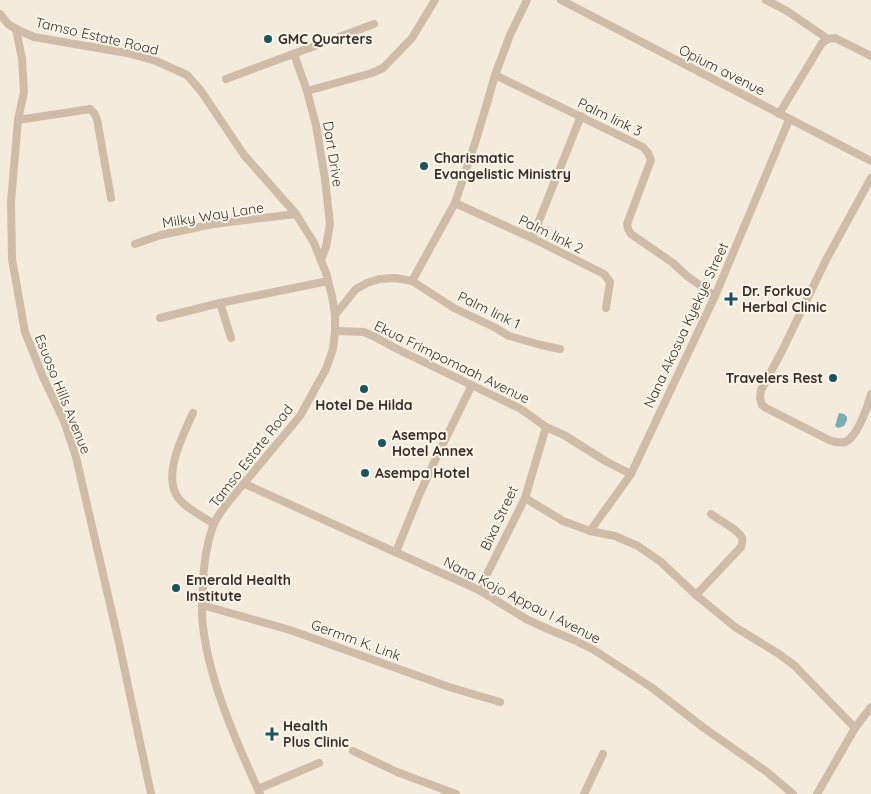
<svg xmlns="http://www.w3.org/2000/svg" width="871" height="794" font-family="Quicksand,sans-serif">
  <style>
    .water { fill: #79adb4 }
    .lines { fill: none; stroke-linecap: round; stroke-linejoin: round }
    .street { stroke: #cebca8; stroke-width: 8 }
    .poi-dot { fill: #1a555f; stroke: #fbf5ea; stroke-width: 2 }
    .labels { text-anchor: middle; stroke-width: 4; stroke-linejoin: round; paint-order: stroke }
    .street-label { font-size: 14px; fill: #3a2f28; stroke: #fbf5ea }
    .poi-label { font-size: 14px; font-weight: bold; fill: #3a2f28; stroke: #fbf5ea; text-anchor: start }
  </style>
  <rect width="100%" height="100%" fill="#f4ebdd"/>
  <polygon class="water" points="839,413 844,414 847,417 847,420 844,426 838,428 835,426"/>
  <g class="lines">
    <g class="street">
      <polyline points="561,0 871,161"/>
      <polyline points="766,0 787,11 828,39"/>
      <path d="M 0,14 L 8,24 L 16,29 L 34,37 L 127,53 L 156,61 L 187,75 L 201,91 L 244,155 L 296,214 L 314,243 L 326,273 L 332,296 L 335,315 L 335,331 L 333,349 L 326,369 L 300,416 L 225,506 C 221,512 216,518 213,526 C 206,546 203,568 203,589 C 203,598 202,607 202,616 C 206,675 236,741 260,794"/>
      <polyline points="16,29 22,59 24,92 18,120 11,202 12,259 25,332 43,377 64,421 76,457 119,643 151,794"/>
      <polyline points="294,54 307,91 316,125 325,179 330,224 326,247 321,260"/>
      <polyline points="495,75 643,147 648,153 651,160 627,224 628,229 631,234 673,263 687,276 715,296"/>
      <polyline points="226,79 374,24"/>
      <polyline points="307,91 372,73 383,68 412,38 435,0"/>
      <polyline points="779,114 822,43 828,39 835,38 871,56"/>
      <polyline points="18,120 90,109 94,113 97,119 111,198"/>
      <path d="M 871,178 L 826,260 L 782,351 L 761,390 L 760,398 L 762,405 L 766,408 L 829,440 C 834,442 840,443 845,442 C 857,438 868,406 871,394"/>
      <polyline points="455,203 532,238 604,274 610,282 606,308"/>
      <polyline points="532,238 581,116"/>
      <polyline points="135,244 161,235 213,224 296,214"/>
      <polyline points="412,281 455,203 476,140 488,100 495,75 510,35 527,0"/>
      <polyline points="220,303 231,338"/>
      <polyline points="335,315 356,289 367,283 379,279 395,278 412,281 454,308 496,328 509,336 541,345 560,349"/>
      <polyline points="160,318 220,303 328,281"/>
      <polyline points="335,331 364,332 375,337 397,349 521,409 546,427 564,435 607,462 631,474"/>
      <path d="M 193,413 C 183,435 161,477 179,499 C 187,509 202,516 214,524"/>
      <polyline points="245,484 479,590 526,619 550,630 574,640 594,650 651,687 704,728 767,772 793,794"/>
      <polyline points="525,498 563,521 590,531 615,536 638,546 661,562 696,595 735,627 779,654 795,666 855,728"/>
      <polyline points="590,531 631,474 715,296 789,120"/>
      <polyline points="396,552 420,493 438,454 472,385"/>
      <polyline points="479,590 525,498 546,427"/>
      <path d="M 696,595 L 741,547 C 742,543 743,542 742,538 C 739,530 719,520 711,514"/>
      <polyline points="202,605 290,630 449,687 500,702"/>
      <polyline points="353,751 397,772 456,794"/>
      <polyline points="258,789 319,763"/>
      <polyline points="584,794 603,754"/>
      <polyline points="817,794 855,728 871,707"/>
    </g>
  </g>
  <g class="poi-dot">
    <circle cx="268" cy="39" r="5"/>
    <circle cx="424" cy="166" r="5"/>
    <path d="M728.5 291.5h5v5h5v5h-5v5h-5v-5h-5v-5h5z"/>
    <circle cx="833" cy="378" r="5"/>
    <circle cx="364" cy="389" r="5"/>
    <circle cx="382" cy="443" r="5"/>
    <circle cx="365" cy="473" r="5"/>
    <circle cx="176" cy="588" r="5"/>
    <path d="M269.5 726.5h5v5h5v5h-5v5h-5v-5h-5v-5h5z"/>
  </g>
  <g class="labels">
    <g class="street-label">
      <text transform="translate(97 36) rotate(13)" y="5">Tamso Estate Road</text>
      <text transform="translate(722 70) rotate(27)" y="5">Opium avenue</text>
      <text transform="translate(610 117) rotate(26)" y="5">Palm link 3</text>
      <text transform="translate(333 154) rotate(81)" y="5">Dart Drive</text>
      <text transform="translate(213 215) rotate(-9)" y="5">Milky Way Lane</text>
      <text transform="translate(551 234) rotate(26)" y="5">Palm link 2</text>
      <text transform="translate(489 310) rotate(26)" y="5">Palm link 1</text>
      <text transform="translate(686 325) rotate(-65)" y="5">Nana Akosua Kyekye Street</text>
      <text transform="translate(452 362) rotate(26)" y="5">Ekua Frimpomaah Avenue</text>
      <text transform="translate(63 394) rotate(68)" y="5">Esuoso Hills Avenue</text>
      <text transform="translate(251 456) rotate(-52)" y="5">Tamso Estate Road</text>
      <text transform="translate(499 518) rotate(-65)" y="5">Bixa Street</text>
      <text transform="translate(522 600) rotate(27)" y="5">Nana Kojo Appau I Avenue</text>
      <text transform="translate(356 640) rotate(20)" y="5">Germm K. Link</text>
    </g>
    <g class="poi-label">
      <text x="278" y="44">GMC Quarters</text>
      <text x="434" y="163">Charismatic<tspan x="434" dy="16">Evangelistic Ministry</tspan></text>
      <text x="742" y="296">Dr. Forkuo<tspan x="742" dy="16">Herbal Clinic</tspan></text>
      <text x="823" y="383" text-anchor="end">Travelers Rest</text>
      <text x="364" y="410" text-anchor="middle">Hotel De Hilda</text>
      <text x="392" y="440">Asempa<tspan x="392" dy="16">Hotel Annex</tspan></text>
      <text x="375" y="478">Asempa Hotel</text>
      <text x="186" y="585">Emerald Health<tspan x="186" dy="16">Institute</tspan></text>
      <text x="283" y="731">Health<tspan x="283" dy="16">Plus Clinic</tspan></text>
    </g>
  </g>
</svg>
